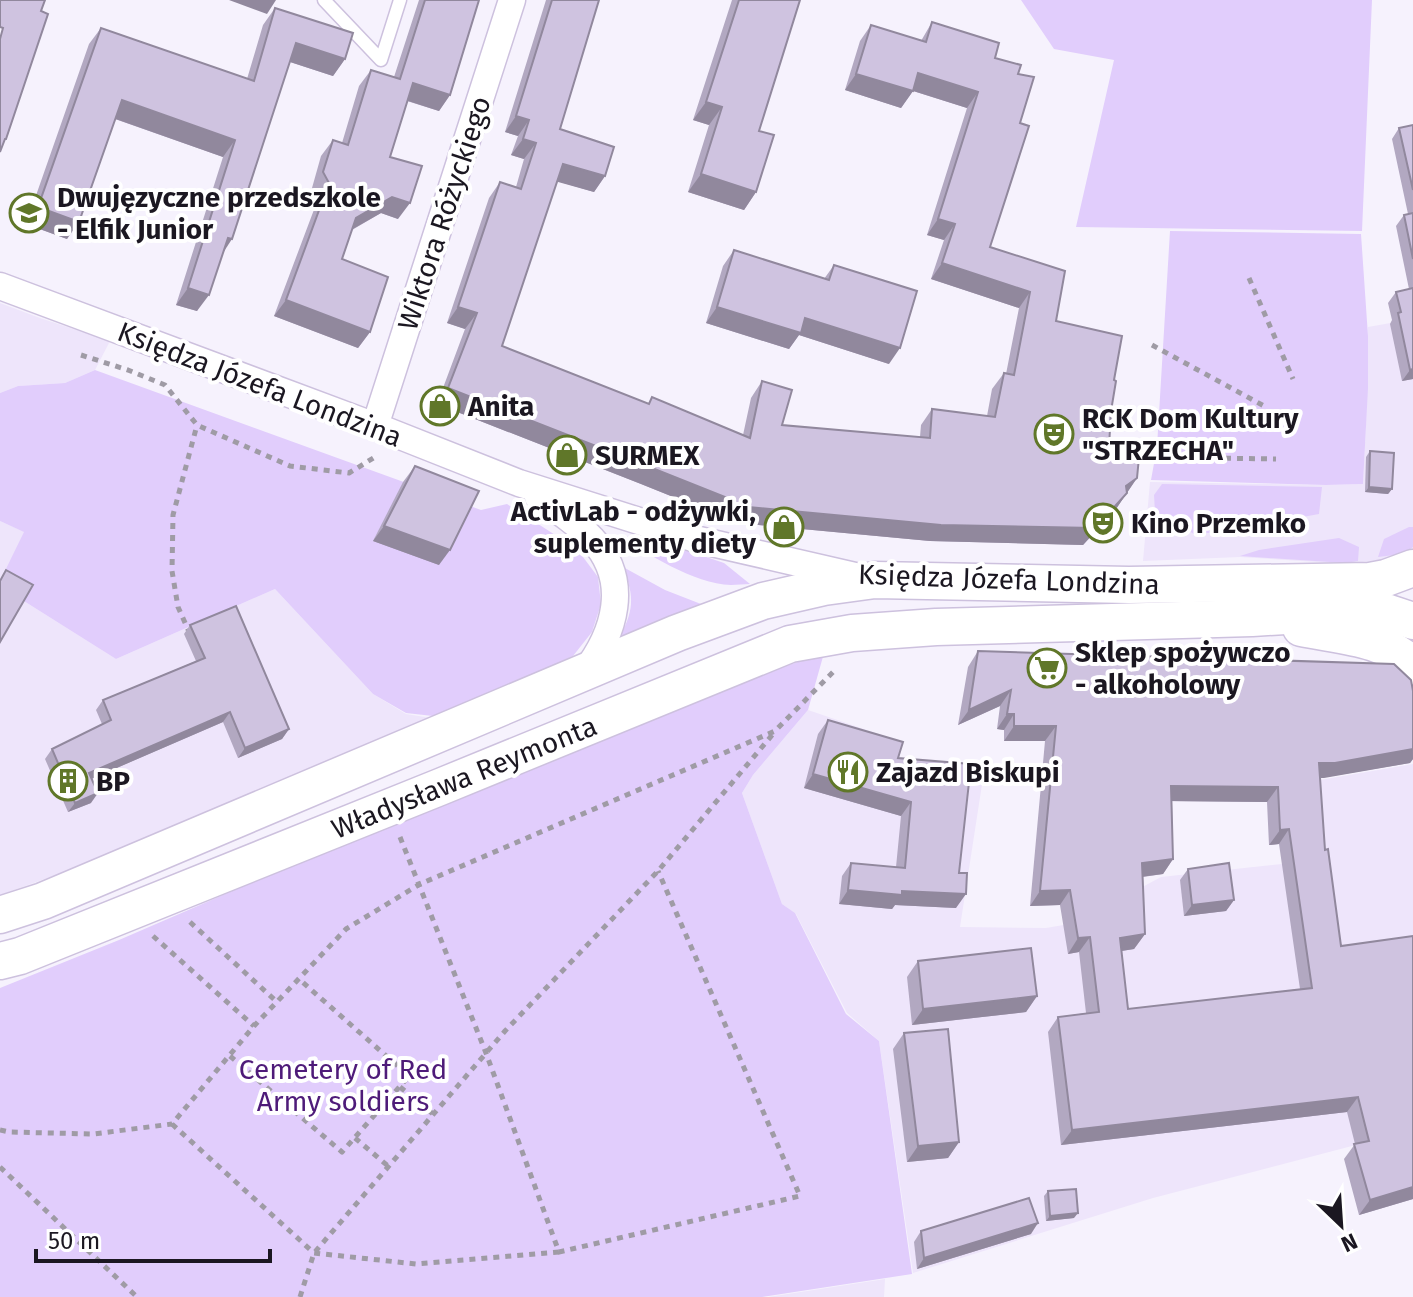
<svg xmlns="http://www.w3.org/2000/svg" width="1413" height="1297" font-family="'Fira Sans',sans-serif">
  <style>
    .built { fill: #eee5fb }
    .green { fill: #e1cdfc }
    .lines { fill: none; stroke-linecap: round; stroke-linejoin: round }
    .lane-casing { stroke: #cdc1de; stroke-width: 15 }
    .street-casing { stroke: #cdc1de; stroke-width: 29 }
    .secondary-casing { stroke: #cdc1de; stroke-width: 39 }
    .path { stroke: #9f9ba5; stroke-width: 5; stroke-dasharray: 6 6; stroke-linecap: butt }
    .lane { stroke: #fff; stroke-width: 12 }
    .street { stroke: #fff; stroke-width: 26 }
    .secondary { stroke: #fff; stroke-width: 36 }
    .wall { fill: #b2a8c1; fill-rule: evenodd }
    .shaded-wall { fill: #91889d }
    .building { fill: #cfc3e0; stroke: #91889d; stroke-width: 2; fill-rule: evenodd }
    .labels { text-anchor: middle; stroke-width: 8; stroke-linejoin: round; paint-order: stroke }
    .poi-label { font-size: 28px; font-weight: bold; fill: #1b1721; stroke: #fff; text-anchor: start }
    .street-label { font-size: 28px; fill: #1b1721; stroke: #fff }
    .park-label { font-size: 28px; fill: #4e1b79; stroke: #fff }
  </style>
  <rect width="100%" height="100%" fill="#f6f2fd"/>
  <g class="built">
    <polygon points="0,303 40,318 110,341 95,370 65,383 18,386 0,393"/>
    <polygon points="1413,319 1413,550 1403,557 1346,564 1240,557 1143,561 1150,482 1326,485 1363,484 1366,426 1368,327"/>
    <polygon points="0,521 25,532 0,581"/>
    <polygon points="0,586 116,659 275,589 373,694 406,714 431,718 78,867 0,895"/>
    <polygon points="808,710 896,740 897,756 983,778 960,927 962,927 1046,928 1133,913 1133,892 1161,877 1319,860 1314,781 1413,764 1413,1130 1153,1198 913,1273 879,1041 847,1013 796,914 782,904 742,793 753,775"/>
    <polygon points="885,1279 884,1297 768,1297"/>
  </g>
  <g class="green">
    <polygon points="1021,0 1372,0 1362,231 1076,227 1114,60 1054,49"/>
    <polygon points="1170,231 1361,234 1368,336 1368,388 1363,484 1326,485 1151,480 1157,447"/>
    <polygon points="95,370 481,510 507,504 577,549 598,577 601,604 592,632 573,656 502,689 433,716 406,713 373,694 275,589 116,659 0,586 0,581 24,532 0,521 0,393 18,386 65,383"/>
    <polygon points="1162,484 1322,487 1319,514 1220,532 1194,534 1155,512 1154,495"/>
    <polygon points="1409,527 1413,527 1413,547 1403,554 1378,557 1384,539"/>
    <path d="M 616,535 L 656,540 L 724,563 L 750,584 C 744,584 737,585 731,585 C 693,584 648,553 616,535 Z"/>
    <polygon points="1339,538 1359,547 1358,561 1345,563 1240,556 1259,550"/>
    <path d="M 623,567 L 665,590 L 701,604 L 618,640 C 634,611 635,598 623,567 Z"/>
    <polygon points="824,653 808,710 753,775 742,793 782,904 795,913 846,1014 879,1041 912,1274 762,1297 0,1297 0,988 119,940 376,829 705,694"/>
  </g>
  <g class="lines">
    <defs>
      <polyline id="lane" points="324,0 381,60 400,0"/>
      <g id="street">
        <polyline points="0,286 375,426 519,483 699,540 859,577"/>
        <polyline points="375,426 512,0"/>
        <path d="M 538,497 C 557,510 576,522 592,539 C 631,581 615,633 584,673"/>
      </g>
      <g id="secondary">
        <path d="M 1301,628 C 1338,636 1385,637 1413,666"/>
        <polyline points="0,915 43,901 677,633 763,601 824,587 875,580 1129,585 1370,581 1386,578 1413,568"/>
        <polyline points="0,961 20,956 440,787 790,644 852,633 936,627 1252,618 1370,611 1389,613 1413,621"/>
      </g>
    </defs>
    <use href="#lane" class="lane-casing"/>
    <use href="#street" class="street-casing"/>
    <use href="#secondary" class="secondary-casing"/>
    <g class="path">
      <polyline points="1249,278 1293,379"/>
      <polyline points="1152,345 1266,407"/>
      <polyline points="81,355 128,370 165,385 197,425 290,466 349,473 375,457"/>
      <polyline points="1141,457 1276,459"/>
      <polyline points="190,634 178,607 172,571 173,515 197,425"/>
      <polyline points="400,837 486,1053 559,1252 800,1196 658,871"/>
      <polyline points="190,922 277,1002"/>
      <polyline points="153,936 254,1026"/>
      <polyline points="230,1056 342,1152 409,1076 299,979"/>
      <polyline points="400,1087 433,1114"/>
      <polyline points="172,1124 314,1253 416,1264 559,1252"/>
      <polyline points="0,1130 9,1132 93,1134 172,1124 254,1026 346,929 420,884 775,731 834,671"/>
      <polyline points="355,1138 388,1166"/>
      <polyline points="0,1167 137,1297"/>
      <polyline points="300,1297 314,1253 505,1031 658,871 773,734"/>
    </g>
    <use href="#lane" class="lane"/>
    <use href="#street" class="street"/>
    <use href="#secondary" class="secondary"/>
  </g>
  <g class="wall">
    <polygon points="419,0 479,0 450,95 439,111 407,101 390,157 398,219 381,213 352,230 342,259 370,332 358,348 274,316 318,199 312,188 321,156 333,140 342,143 359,86 371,70 394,77"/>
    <polygon points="546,0 599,0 560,129 605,176 594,192 557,181 502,346 648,404 652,397 743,435 751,398 762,381 782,425 920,437 921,425 932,409 987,416 992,389 1004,373 1006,374 1019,308 931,279 944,240 927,235 967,108 913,91 901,108 845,90 860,41 871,25 921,41 932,22 995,58 1018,74 1020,123 990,247 1056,321 1114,380 1109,447 1137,478 1116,509 1083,545 930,541 726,522 720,519 718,515 641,484 437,404 465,329 447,323 489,198 500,182 516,187 524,159 511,155 518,136 505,132"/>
    <polygon points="732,0 800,0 759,131 756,192 744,210 688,192 709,125 693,120"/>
    <polygon points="275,8 345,59 333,76 290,62 223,252 197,311 176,305 223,157 115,119 67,239 26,224 89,44 101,28 247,79 263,25"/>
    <polygon points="1413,125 1413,379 1402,381 1390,324 1392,320 1388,303 1396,292 1409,289 1396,226 1404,215 1408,214 1392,139 1399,128"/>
    <polygon points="734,250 824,279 834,265 889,364 799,335 789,349 706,323 723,266"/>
    <polygon points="1370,451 1392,489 1388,494 1365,492 1366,457"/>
    <polygon points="415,466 439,565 373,541 403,482"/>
    <polygon points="190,625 289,729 282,739 238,758 223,722 91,779 91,803 68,812 45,759 52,749 102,724 96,710 103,700 196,661 184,634"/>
    <path d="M 978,651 L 1413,691 L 1413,759 L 1410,763 L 1320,778 L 1325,850 L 1341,946 L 1413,936 L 1413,1199 L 1359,1215 L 1344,1159 L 1355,1144 L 1347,1112 L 1061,1145 L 1048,1032 L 1058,1017 L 1086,1013 L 1079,952 L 1068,954 L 1060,905 L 1030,906 L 1045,741 L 1004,741 L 1004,730 L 997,729 L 1000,706 L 958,725 L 968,667 ZM 1172,801 L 1267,802 L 1269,845 L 1279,844 L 1300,989 L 1128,1009 L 1121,951 L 1134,949 L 1145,934 L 1143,877 L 1163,874 L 1173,859 Z"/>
    <polygon points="828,720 898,758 959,873 956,908 895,905 892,909 839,904 842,876 851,863 896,867 901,816 804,788 818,734"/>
    <polygon points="1188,869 1234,900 1226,911 1184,916 1180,880"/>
    <polygon points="918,961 1037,996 1026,1012 912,1025 907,977"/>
    <polygon points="904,1033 959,1142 948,1158 907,1162 893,1049"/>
    <polygon points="1048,1191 1074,1218 1046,1221 1044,1196"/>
    <polygon points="921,1231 1031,1234 917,1269 914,1242"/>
  </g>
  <g class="shaded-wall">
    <polygon points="229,0 276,0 267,14"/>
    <polygon points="296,43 345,59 333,76 284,60"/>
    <polygon points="918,73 978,92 967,108 907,89"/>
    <polygon points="856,74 913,91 901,108 845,90"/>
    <polygon points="413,83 450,95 439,111 402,99"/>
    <polygon points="122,100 235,140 223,157 110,117"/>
    <polygon points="706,102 722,107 709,125 693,120"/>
    <polygon points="516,116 529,120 518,136 505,132"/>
    <polygon points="523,139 536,143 524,159 511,155"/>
    <polygon points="563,164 605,176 594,192 551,180"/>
    <polygon points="701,174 756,192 744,210 688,192"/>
    <polygon points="392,197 410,203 398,219 381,213 344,234 356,218"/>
    <polygon points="38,207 79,222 67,239 26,224"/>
    <polygon points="938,219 955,224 944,240 927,235"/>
    <polygon points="228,238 232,239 221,256"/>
    <polygon points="942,263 1030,292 1019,308 931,279"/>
    <polygon points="188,288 209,295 197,311 176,305"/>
    <polygon points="286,300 370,332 358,348 274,316"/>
    <polygon points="458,307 477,313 465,329 447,323"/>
    <polygon points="717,307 805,318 900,348 889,364 799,335 789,349 706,323"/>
    <polygon points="1413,369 1413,379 1402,381 1410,370"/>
    <polygon points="448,388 652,468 730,499 718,515 641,484 437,404"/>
    <polygon points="1137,478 1116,509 1083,545 930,541 726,522 720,519 731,503 1126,486"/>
    <polygon points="1369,487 1392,489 1388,494 1365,492"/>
    <polygon points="384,526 450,550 439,565 373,541"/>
    <polygon points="1011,690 1000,706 958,725 969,710"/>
    <polygon points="230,712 223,722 82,783 89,773"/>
    <polygon points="1007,714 1014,714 1004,730 997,729"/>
    <polygon points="1014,726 1056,726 1045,741 1004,741"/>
    <polygon points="289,729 282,739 238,758 245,748"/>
    <polygon points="1413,749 1413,759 1410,763 1324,778 1309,778 1319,763"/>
    <polygon points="813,774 911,802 901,816 804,788"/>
    <polygon points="1171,786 1278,787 1267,802 1161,801"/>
    <polygon points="98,793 91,803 68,812 75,803"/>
    <polygon points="1289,829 1279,844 1269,845 1280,830"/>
    <polygon points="1173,859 1163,874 1132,878 1142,863"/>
    <polygon points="848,890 902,891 966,894 956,908 895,905 892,909 839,904"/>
    <polygon points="1070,890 1060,905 1030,906 1040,891"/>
    <polygon points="1234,900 1226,911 1184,916 1192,905"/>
    <polygon points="1145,934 1134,949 1109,953 1120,938"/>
    <polygon points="1090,937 1079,952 1068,954 1078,938"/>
    <polygon points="1037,996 1026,1012 912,1025 923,1009"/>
    <polygon points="1358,1097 1347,1112 1061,1145 1072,1130"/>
    <polygon points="959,1142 948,1158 907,1162 918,1146"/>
    <polygon points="1413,1187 1413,1199 1359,1215 1370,1200"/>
    <polygon points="1078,1213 1074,1218 1046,1221 1050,1216"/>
    <polygon points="1038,1223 1031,1234 917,1269 924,1258"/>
  </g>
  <g class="building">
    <polygon points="0,0 45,0 41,11 48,14 6,139 5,139 0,152 0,39 3,28 0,27"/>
    <polygon points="425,0 479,0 450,95 413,83 390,157 422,166 410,203 392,197 356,218 342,259 388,277 370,332 286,300 329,183 323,172 333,140 348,145 371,70 400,79"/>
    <polygon points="552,0 599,0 560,129 614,147 605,176 563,164 502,346 649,404 652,397 750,438 762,381 792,390 782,425 930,438 932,409 995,417 1004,373 1014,375 1030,292 942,263 955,224 938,219 978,92 918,73 913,91 856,74 871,25 926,42 932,22 999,43 995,58 1021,65 1018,74 1034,77 1020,123 1029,126 990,247 1065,271 1056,321 1122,336 1114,380 1116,381 1111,411 1109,447 1140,447 1137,478 1126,486 1127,493 1095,528 941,525 738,506 731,503 730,499 652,468 448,388 477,313 458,307 500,182 521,189 536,143 523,139 529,120 516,116"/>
    <polygon points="739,0 800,0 759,131 774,135 756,192 701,174 722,107 706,102"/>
    <polygon points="275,8 353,33 345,59 296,43 232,239 228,238 209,295 188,288 235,140 122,100 79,222 38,207 101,28 254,81"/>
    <polygon points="1413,125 1413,190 1399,128"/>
    <polygon points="1413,213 1413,259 1404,215"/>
    <polygon points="734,250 829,280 834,265 917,291 900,348 805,318 801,333 717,307"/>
    <polygon points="1413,288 1413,369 1410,370 1398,313 1401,312 1396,292"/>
    <polygon points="1370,451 1394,453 1392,489 1369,487"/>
    <polygon points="415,466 479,491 450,550 384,526"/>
    <polygon points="6,570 33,585 0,642 0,581"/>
    <polygon points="236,606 289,729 245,748 230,712 89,773 98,793 75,803 52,749 111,720 103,700 205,658 190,625"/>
    <path d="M 978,651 L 1394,664 L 1411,680 L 1413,691 L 1413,749 L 1335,763 L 1319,763 L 1325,850 L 1328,849 L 1341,946 L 1413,936 L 1413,1187 L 1370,1200 L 1354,1144 L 1369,1141 L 1358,1097 L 1072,1130 L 1058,1017 L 1099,1012 L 1090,937 L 1078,938 L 1070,890 L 1040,891 L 1056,726 L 1014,726 L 1014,714 L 1007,714 L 1011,690 L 969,710 ZM 1171,786 L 1278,787 L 1280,830 L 1289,829 L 1312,988 L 1128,1009 L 1120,938 L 1145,934 L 1142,863 L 1173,859 Z"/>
    <polygon points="828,720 903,742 898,758 971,764 959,873 967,873 966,894 902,891 902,895 848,890 851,863 905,868 911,802 813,774"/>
    <polygon points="1229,863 1234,900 1192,905 1188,869"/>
    <polygon points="1031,948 1037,996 923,1009 918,961"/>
    <polygon points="948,1029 959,1142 918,1146 904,1033"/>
    <polygon points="1076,1189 1078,1213 1050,1216 1048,1191"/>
    <polygon points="1029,1198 1038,1223 924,1258 921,1231"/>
  </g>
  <defs>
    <symbol id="school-ring" viewBox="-11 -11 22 22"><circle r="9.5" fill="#fff" stroke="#607729" stroke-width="1.5"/><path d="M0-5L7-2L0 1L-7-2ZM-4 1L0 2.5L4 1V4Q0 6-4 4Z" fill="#607729"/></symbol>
    <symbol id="shop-ring" viewBox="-11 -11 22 22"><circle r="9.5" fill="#fff" stroke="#607729" stroke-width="1.5"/><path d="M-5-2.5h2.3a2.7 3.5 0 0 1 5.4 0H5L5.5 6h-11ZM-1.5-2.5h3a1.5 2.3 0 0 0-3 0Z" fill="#607729"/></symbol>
    <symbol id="theatre-ring" viewBox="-11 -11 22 22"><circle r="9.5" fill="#fff" stroke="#607729" stroke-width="1.5"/><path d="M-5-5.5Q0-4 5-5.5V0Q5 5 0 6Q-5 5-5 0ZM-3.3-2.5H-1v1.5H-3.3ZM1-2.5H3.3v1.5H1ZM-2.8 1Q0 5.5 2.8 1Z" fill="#607729"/></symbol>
    <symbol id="supermarket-ring" viewBox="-11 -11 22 22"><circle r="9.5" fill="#fff" stroke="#607729" stroke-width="1.5"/><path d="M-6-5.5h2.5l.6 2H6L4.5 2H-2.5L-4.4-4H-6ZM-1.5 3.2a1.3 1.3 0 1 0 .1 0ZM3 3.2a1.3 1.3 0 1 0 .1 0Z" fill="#607729"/></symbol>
    <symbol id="restaurant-ring" viewBox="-11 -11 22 22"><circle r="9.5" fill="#fff" stroke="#607729" stroke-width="1.5"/><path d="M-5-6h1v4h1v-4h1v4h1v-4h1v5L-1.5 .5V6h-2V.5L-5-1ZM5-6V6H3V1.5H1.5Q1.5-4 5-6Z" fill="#607729"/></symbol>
    <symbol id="building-ring" viewBox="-11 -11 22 22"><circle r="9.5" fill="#fff" stroke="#607729" stroke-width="1.5"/><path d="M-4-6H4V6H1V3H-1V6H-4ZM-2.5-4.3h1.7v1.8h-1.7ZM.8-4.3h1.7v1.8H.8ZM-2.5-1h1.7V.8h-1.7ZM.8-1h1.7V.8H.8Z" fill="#607729"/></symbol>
  </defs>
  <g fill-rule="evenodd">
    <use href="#school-ring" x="7" y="191" width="44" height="44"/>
    <use href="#shop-ring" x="418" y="384" width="44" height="44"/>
    <use href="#theatre-ring" x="1032" y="412" width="44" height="44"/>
    <use href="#shop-ring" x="545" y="433" width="44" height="44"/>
    <use href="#theatre-ring" x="1081" y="501" width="44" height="44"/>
    <use href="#shop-ring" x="762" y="505" width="44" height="44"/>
    <use href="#supermarket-ring" x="1025" y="646" width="44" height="44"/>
    <use href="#restaurant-ring" x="826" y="750" width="44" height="44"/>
    <use href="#building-ring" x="46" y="759" width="44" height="44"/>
  </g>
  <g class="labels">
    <g class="poi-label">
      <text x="57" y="207">Dwujęzyczne przedszkole<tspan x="57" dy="32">- Elfik Junior</tspan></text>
      <text x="468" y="416">Anita</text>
      <text x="1082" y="428">RCK Dom Kultury<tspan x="1082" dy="32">"STRZECHA"</tspan></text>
      <text x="595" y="465">SURMEX</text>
      <text x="756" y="521" text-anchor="end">ActivLab - odżywki,<tspan x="756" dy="32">suplementy diety</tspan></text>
      <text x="1131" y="533">Kino Przemko</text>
      <text x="1075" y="662">Sklep spożywczo<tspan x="1075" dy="32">- alkoholowy</tspan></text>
      <text x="876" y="782">Zajazd Biskupi</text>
      <text x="96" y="791">BP</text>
    </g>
    <g class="street-label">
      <text transform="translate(444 213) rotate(-72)" y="10">Wiktora Różyckiego</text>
      <text transform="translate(260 384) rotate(21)" y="10">Księdza Józefa Londzina</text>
      <text transform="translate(1009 579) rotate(2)" y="10">Księdza Józefa Londzina</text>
      <text transform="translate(464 777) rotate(-22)" y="10">Władysława Reymonta</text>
    </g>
    <g class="park-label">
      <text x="343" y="1079">Cemetery of Red<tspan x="343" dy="32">Army soldiers</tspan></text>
    </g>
  </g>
  <g transform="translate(1341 1225) rotate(155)" stroke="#ffffff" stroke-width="6" paint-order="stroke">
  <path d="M0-6L14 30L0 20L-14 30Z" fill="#1b1721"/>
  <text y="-12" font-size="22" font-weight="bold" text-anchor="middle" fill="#1b1721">N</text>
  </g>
  <path d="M36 1249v12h234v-12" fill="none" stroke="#1b1721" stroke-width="4"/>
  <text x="48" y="1249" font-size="24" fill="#1b1721" stroke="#ffffff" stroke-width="6" paint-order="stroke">50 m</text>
</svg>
